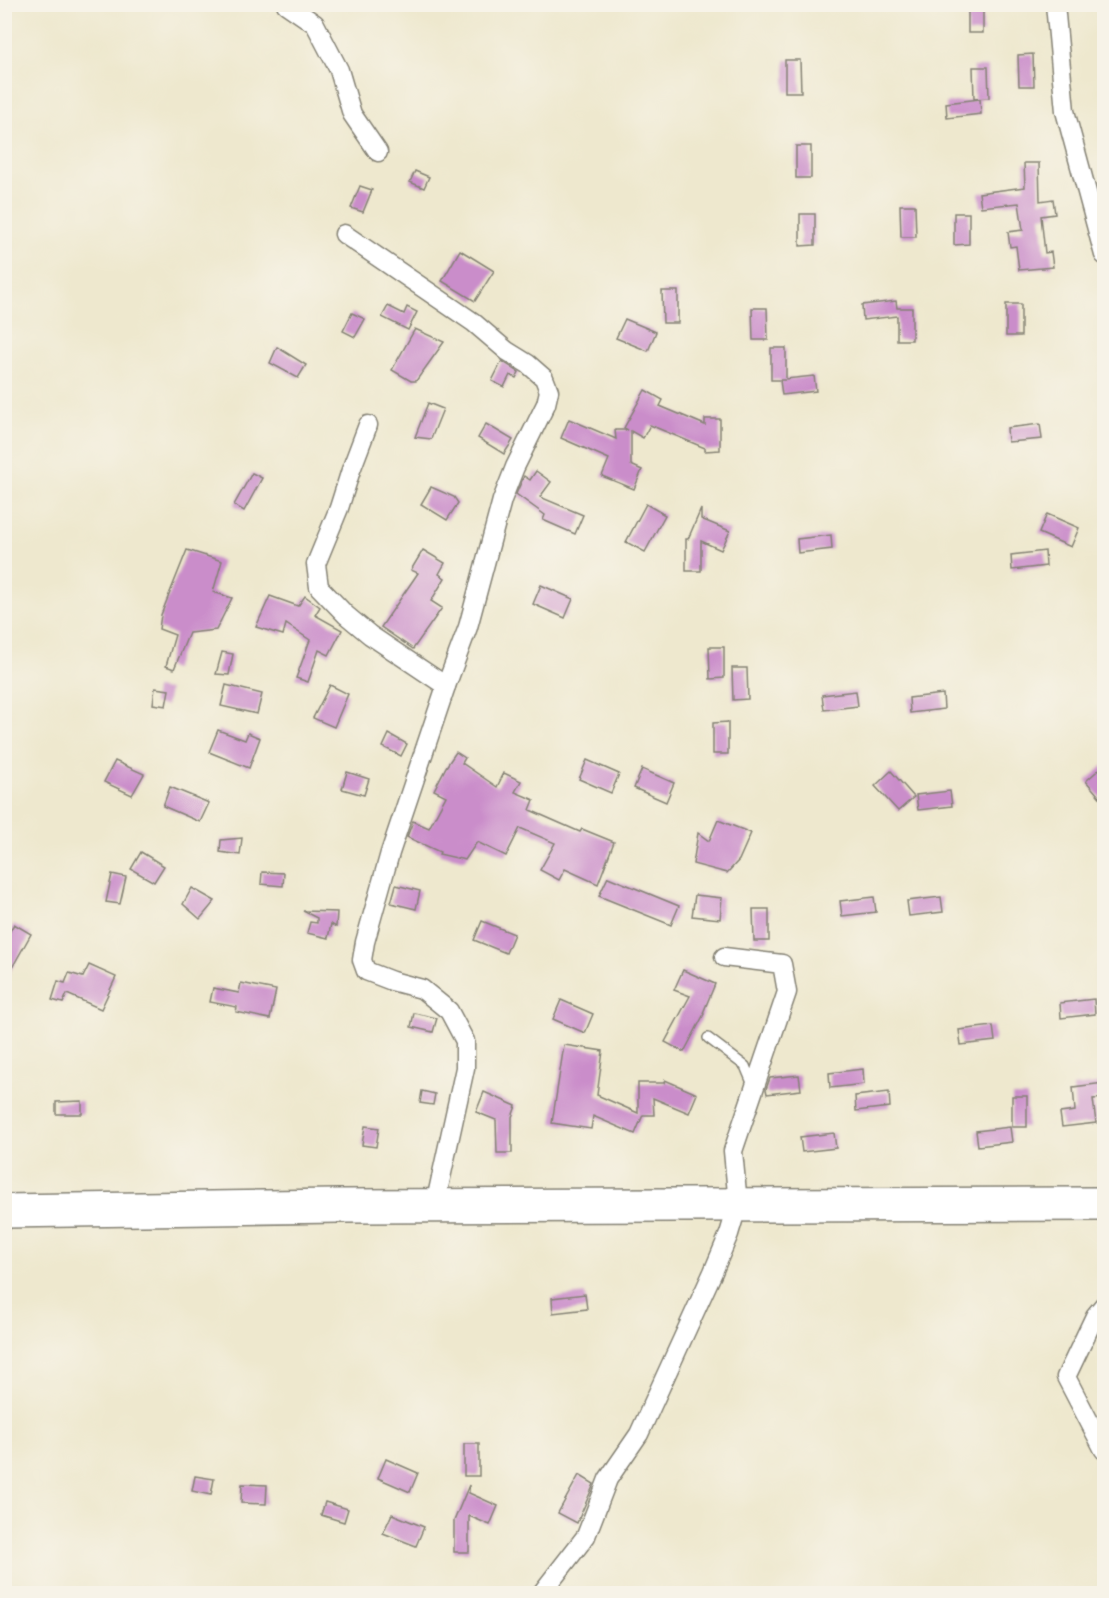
<svg xmlns="http://www.w3.org/2000/svg" width="1109" height="1598" font-family="Cardo,serif">
  <style>
    .building { fill: #ca8dca }
    .lines { fill: none; stroke-linecap: round; stroke-linejoin: round }
    .lane-casing { stroke: #858275; stroke-width: 12 }
    .street-casing { stroke: #858275; stroke-width: 21 }
    .highway-casing { stroke: #858275; stroke-width: 36 }
    .lane { stroke: #fff; stroke-width: 9 }
    .street { stroke: #fff; stroke-width: 18 }
    .highway { stroke: #fff; stroke-width: 33 }
  </style>
  <rect width="100%" height="100%" fill="#f7f3e8"/>
  <filter id="ink" filterUnits="userSpaceOnUse"><feTurbulence type="fractalNoise" baseFrequency=".0167" numOctaves="2"/><feDisplacementMap in="SourceGraphic" scale="12" xChannelSelector="R" yChannelSelector="G"/><feConvolveMatrix kernelMatrix="1 2 1 2 8 2 1 2 1" color-interpolation-filters="sRGB"/></filter>
  <filter id="wash" filterUnits="userSpaceOnUse"><feTurbulence type="fractalNoise" baseFrequency=".008" numOctaves="4" result="noise"/><feDisplacementMap in="SourceGraphic" scale="24" xChannelSelector="R" yChannelSelector="G"/><feGaussianBlur stdDeviation="1.35" result="paint"/><feColorMatrix in="noise" values="0 0 0 0 0 0 0 0 0 0 0 0 0 0 0 0 0 1.4 0 .05"/><feComposite in="paint" operator="in"/></filter>
  <g filter="url(#wash)">
    <rect width="100%" height="100%" fill="#eee8ce"/>
    <g id="blocks">
      <g class="building">
        <rect x="968" y="4" width="15" height="29"/>
        <polygon points="1033,54 1034,86 1019,86 1018,55"/>
        <polygon points="785,60 800,60 801,92 785,92"/>
        <polygon points="973,67 988,67 989,98 974,99"/>
        <polygon points="980,99 981,114 947,118 946,103"/>
        <rect x="796" y="146" width="15" height="32"/>
        <polygon points="1024,163 1039,163 1040,201 1053,199 1055,214 1041,216 1045,253 1051,252 1053,267 1019,270 1016,246 1010,247 1008,232 1023,230 1019,203 981,207 979,193 1025,187"/>
        <polygon points="415,171 429,177 424,188 410,182"/>
        <polygon points="360,186 372,190 363,212 351,208"/>
        <polygon points="900,205 915,205 916,237 901,237"/>
        <polygon points="954,213 969,213 969,244 954,245"/>
        <polygon points="800,214 815,214 815,245 800,246"/>
        <polygon points="460,250 494,271 475,301 442,281"/>
        <polygon points="662,291 678,291 678,323 663,323"/>
        <polygon points="896,301 897,308 912,308 912,340 897,340 897,316 863,320 862,305"/>
        <rect x="1006" y="304" width="15" height="32"/>
        <polygon points="388,306 404,314 407,307 417,312 408,330 382,317"/>
        <polygon points="752,308 767,308 768,340 753,340"/>
        <polygon points="352,313 365,319 355,337 343,331"/>
        <polygon points="625,319 656,332 648,351 616,338"/>
        <polygon points="415,329 444,342 416,381 411,381 392,370"/>
        <polygon points="277,347 306,365 298,378 270,363"/>
        <polygon points="771,348 786,348 786,379 814,376 816,391 782,395 780,380 785,380 771,380"/>
        <polygon points="502,361 519,372 516,378 510,375 504,387 492,381"/>
        <polygon points="645,390 663,400 660,406 705,425 705,419 720,419 720,450 705,451 705,448 650,425 643,438 631,431 631,465 642,470 634,489 602,476 609,459 561,438 569,419 616,439 615,430 628,430 624,428"/>
        <polygon points="428,403 443,409 431,439 415,437"/>
        <polygon points="486,424 513,440 504,454 478,438"/>
        <polygon points="1040,424 1042,439 1008,442 1007,428"/>
        <polygon points="536,471 551,482 540,497 583,515 575,534 543,520 545,515 516,494 524,476 530,480"/>
        <polygon points="252,473 262,478 244,511 234,505"/>
        <polygon points="431,487 454,497 458,503 447,520 421,504"/>
        <polygon points="646,504 665,515 645,552 626,542"/>
        <polygon points="701,509 701,519 730,531 721,550 701,541 701,571 686,571 686,539 688,539"/>
        <polygon points="1047,514 1079,528 1071,547 1039,533"/>
        <polygon points="831,535 832,549 798,553 797,539"/>
        <polygon points="187,550 222,561 213,592 232,598 216,630 189,633 174,669 166,666 175,635 159,629 161,615"/>
        <polygon points="423,550 445,563 439,574 445,578 431,601 442,608 413,649 381,627 418,573 411,570"/>
        <polygon points="1045,551 1046,566 1012,570 1011,555"/>
        <polygon points="541,585 573,599 565,618 533,604"/>
        <polygon points="270,596 298,606 305,596 320,607 315,615 342,630 329,655 319,650 308,682 296,678 310,640 286,624 283,635 256,627"/>
        <polygon points="709,647 724,647 724,678 710,679"/>
        <polygon points="222,652 233,654 229,675 216,674"/>
        <polygon points="732,668 747,668 748,699 733,700"/>
        <polygon points="226,685 262,694 257,714 221,706"/>
        <polygon points="330,685 348,694 334,727 313,718"/>
        <polygon points="155,688 169,690 166,706 153,704"/>
        <polygon points="856,691 858,706 824,710 822,695"/>
        <polygon points="943,694 944,709 910,713 909,698"/>
        <polygon points="728,722 728,754 713,754 713,723"/>
        <polygon points="218,730 245,740 248,733 260,738 249,768 209,752"/>
        <polygon points="389,734 407,744 401,756 383,747"/>
        <polygon points="456,752 465,758 462,763 497,787 504,773 521,781 515,792 534,800 530,810 580,832 582,829 614,842 598,884 565,869 559,880 540,870 555,843 520,828 506,856 477,842 465,860 439,854 440,852 407,837 413,821 429,828 446,796 434,790 446,767"/>
        <polygon points="587,760 619,774 611,793 579,779"/>
        <polygon points="115,761 144,774 132,795 104,782"/>
        <polygon points="1104,765 1104,802 1086,781"/>
        <polygon points="642,769 674,783 666,802 634,788"/>
        <polygon points="891,771 914,797 898,811 875,786"/>
        <polygon points="347,772 369,779 364,795 342,789"/>
        <polygon points="170,787 209,803 200,822 163,806"/>
        <polygon points="950,791 952,806 918,810 916,795"/>
        <polygon points="718,820 751,833 739,860 727,873 693,864 698,833 709,841"/>
        <polygon points="242,838 240,855 220,852 221,840"/>
        <polygon points="141,852 164,866 154,882 131,869"/>
        <polygon points="262,872 284,873 283,886 261,884"/>
        <polygon points="112,874 126,877 120,904 106,902"/>
        <polygon points="608,877 679,906 671,925 599,896"/>
        <polygon points="396,885 420,891 416,909 391,903"/>
        <polygon points="192,888 215,901 200,919 183,904"/>
        <polygon points="695,895 722,898 720,919 692,916"/>
        <polygon points="874,897 876,912 842,916 840,901"/>
        <polygon points="941,897 943,912 909,916 907,901"/>
        <polygon points="753,909 769,909 769,941 754,941"/>
        <polygon points="303,911 337,912 336,927 331,924 328,938 307,933 310,922 317,923 317,918"/>
        <polygon points="482,921 514,934 506,953 474,940"/>
        <polygon points="14,924 31,934 4,982 4,941"/>
        <polygon points="89,965 116,977 101,1009 67,994 63,1003 52,1000 58,981 65,983 69,973 83,977"/>
        <polygon points="683,970 715,984 703,1013 704,1014 684,1052 665,1042 690,996 674,990"/>
        <polygon points="241,983 276,990 270,1019 236,1012 237,1007 210,1002 213,988 239,993"/>
        <polygon points="1094,999 1095,1014 1061,1018 1060,1003"/>
        <polygon points="561,1000 593,1014 585,1033 553,1019"/>
        <polygon points="414,1013 437,1018 433,1032 411,1027"/>
        <polygon points="993,1026 995,1041 961,1045 959,1030"/>
        <polygon points="564,1045 603,1051 597,1095 638,1113 638,1083 664,1083 665,1080 697,1094 689,1113 653,1098 654,1115 643,1115 635,1134 593,1116 591,1129 552,1123"/>
        <polygon points="863,1069 864,1084 830,1088 829,1073"/>
        <polygon points="799,1075 801,1090 767,1094 766,1089 770,1078"/>
        <polygon points="1104,1083 1104,1098 1093,1099 1096,1123 1062,1127 1060,1113 1075,1111 1073,1087"/>
        <polygon points="422,1091 435,1094 433,1105 420,1103"/>
        <polygon points="484,1092 516,1106 512,1117 512,1153 497,1153 496,1120 476,1112"/>
        <polygon points="889,1092 890,1107 856,1111 855,1096"/>
        <rect x="1012" y="1096" width="15" height="31"/>
        <polygon points="82,1101 82,1114 56,1114 56,1102"/>
        <polygon points="365,1126 379,1128 376,1147 362,1145"/>
        <polygon points="1010,1127 1012,1142 978,1146 976,1131"/>
        <polygon points="834,1133 836,1148 802,1152 800,1137"/>
        <polygon points="585,1294 587,1309 553,1313 552,1298"/>
        <rect x="464" y="1444" width="15" height="32"/>
        <polygon points="386,1459 418,1473 410,1492 378,1478"/>
        <polygon points="579,1475 594,1484 577,1523 558,1513"/>
        <polygon points="195,1476 214,1479 211,1495 192,1491"/>
        <polygon points="242,1484 267,1485 266,1504 241,1503"/>
        <polygon points="469,1485 469,1493 498,1506 490,1525 469,1516 469,1552 454,1552 454,1521"/>
        <polygon points="325,1502 348,1509 344,1522 321,1515"/>
        <polygon points="392,1514 424,1527 416,1546 383,1533"/>
      </g>
    </g>
  </g>
  <g filter="url(#ink)">
    <use href="#blocks" fill-opacity="0" stroke="#858275" stroke-width="1.5"/>
    <g class="lines">
      <defs>
        <polyline id="lane" points="708,1038 745,1066 753,1085"/>
        <g id="street">
          <polyline points="286,4 315,24 339,70 352,114 378,152"/>
          <polyline points="1055,4 1065,111 1104,255"/>
          <polyline points="344,234 473,322 507,351 528,364 544,378 549,391 546,404 515,467 502,500 468,627 446,686 390,853 365,942 362,960 366,971 392,981 422,989 449,1011 465,1041 465,1068 435,1205"/>
          <polyline points="368,425 351,470 339,508 316,564 319,587 346,615 370,635 446,686"/>
          <polyline points="1104,1305 1095,1316 1066,1377 1104,1450"/>
          <polyline points="541,1594 586,1536 608,1479 639,1434 713,1272 729,1234 738,1204 733,1151 787,992 782,964 724,957"/>
        </g>
        <polyline id="highway" points="4,1211 339,1206 1104,1204"/>
      </defs>
      <use href="#lane" class="lane-casing"/>
      <use href="#street" class="street-casing"/>
      <use href="#highway" class="highway-casing"/>
      <use href="#lane" class="lane"/>
      <use href="#street" class="street"/>
      <use href="#highway" class="highway"/>
    </g>
  </g>
  <rect width="1109" height="1598" fill="none" stroke="#f7f3e8" stroke-width="24"/>
</svg>
